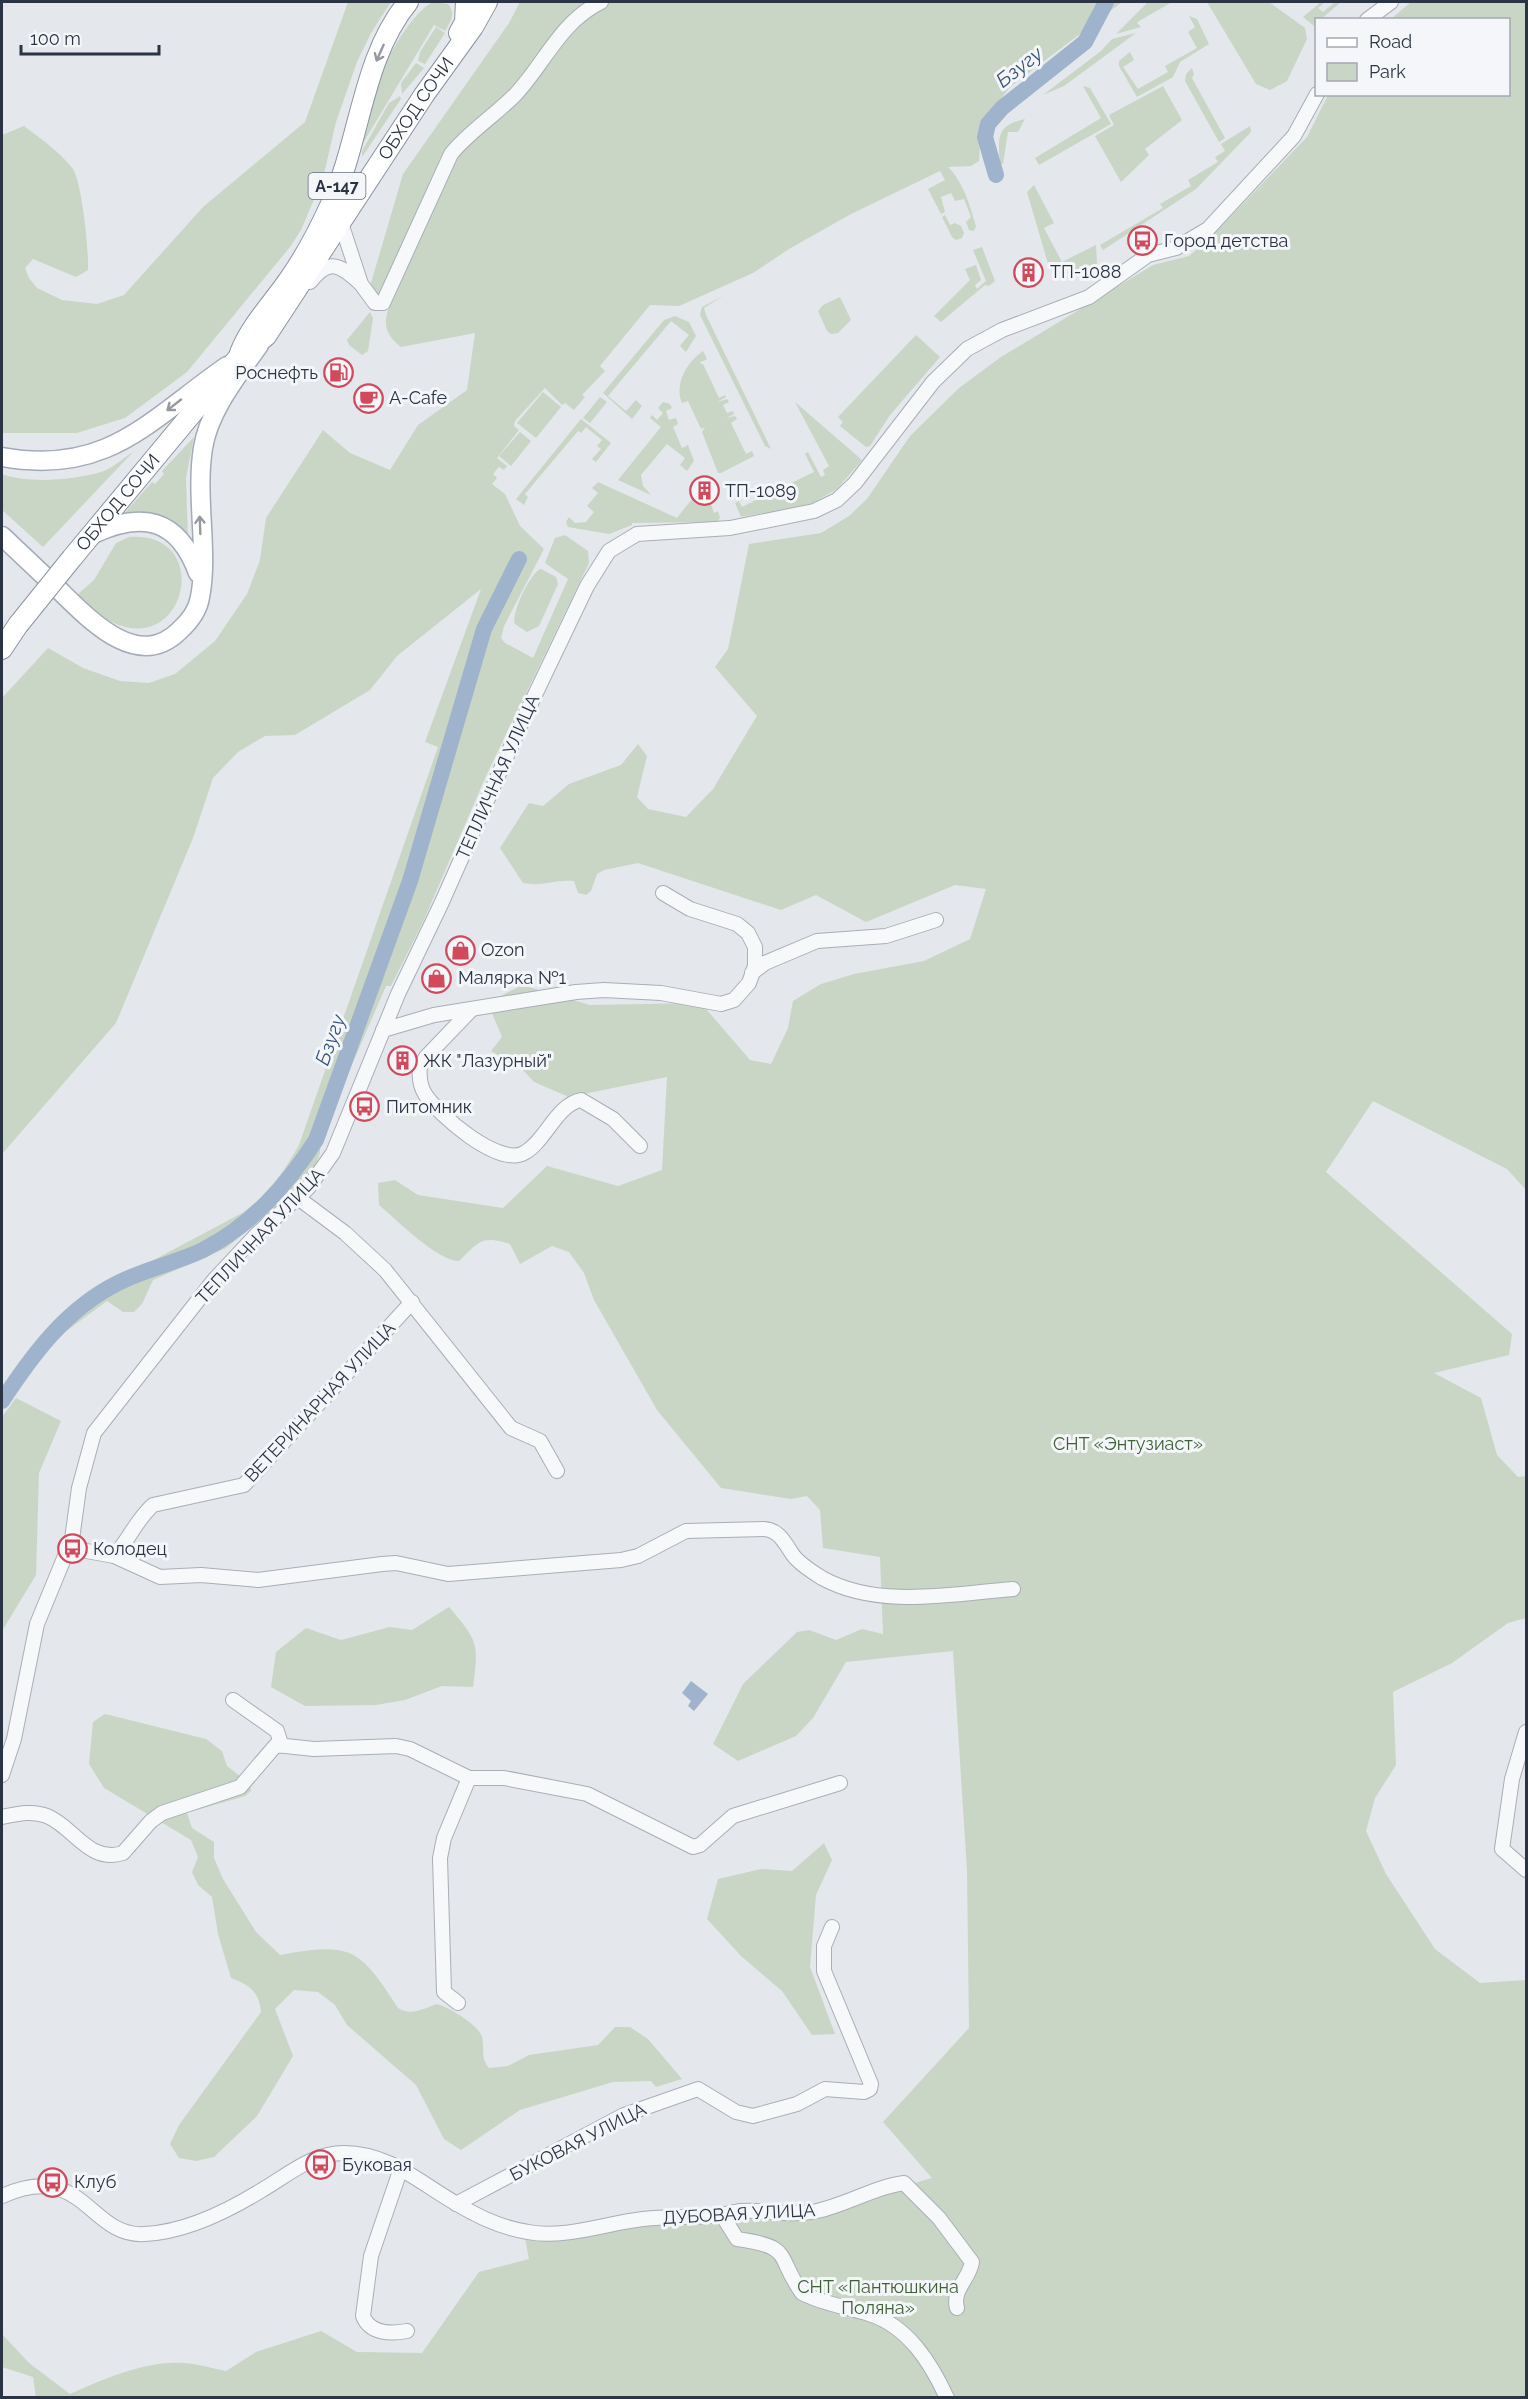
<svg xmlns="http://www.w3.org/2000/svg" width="1528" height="2399" font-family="Raleway,sans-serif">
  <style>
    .green { fill: #c9d6c5 }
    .water { fill: #9fb4cc }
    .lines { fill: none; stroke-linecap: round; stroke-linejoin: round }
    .river { stroke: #9fb4cc; stroke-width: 16 }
    .minor-casing { stroke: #a9aeb7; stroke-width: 16 }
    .major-casing { stroke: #a3abb8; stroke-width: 21 }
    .highway-casing { stroke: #8b94a3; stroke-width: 22 }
    .minor { stroke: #f7f8fa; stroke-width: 14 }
    .major { stroke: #fff; stroke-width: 18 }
    .highway { stroke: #fff; stroke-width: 20 }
    .highway-bridge-casing { stroke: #8b94a3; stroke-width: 22; stroke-linecap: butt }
    .highway-bridge { stroke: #fff; stroke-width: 20 }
    .oneway { stroke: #959aa2 }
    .labels { text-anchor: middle; stroke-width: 6; stroke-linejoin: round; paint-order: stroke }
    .shield { fill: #f4f6f9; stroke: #676e7b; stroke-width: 1.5 }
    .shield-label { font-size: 16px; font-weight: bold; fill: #2b3445 }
    .street-label { font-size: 18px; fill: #2b3445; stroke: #f4f6f9 }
    .poi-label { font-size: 18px; fill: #2b3445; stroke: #f4f6f9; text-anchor: start }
    .park-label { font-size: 18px; fill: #3f6138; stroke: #f4f6f9 }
    .water-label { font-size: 20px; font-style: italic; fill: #34527a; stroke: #f4f6f9 }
  </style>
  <rect width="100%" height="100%" fill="#e4e7ec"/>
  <g class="green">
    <path d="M 348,2 L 391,2 L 371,33 L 357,62 L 336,122 L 323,178 L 301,230 L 290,247 L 187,372 L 125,418 L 77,433 L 2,433 L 2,135 L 24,126 C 41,139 60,152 73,169 C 82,183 89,252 88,270 L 76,277 L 33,259 L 25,268 L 29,278 L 37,288 L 62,300 L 97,304 L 124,295 L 203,207 L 305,122 Z"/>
    <path d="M 433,2 L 448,4 C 456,14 451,21 445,31 L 434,25 L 360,148 C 363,133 364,117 369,102 C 377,76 408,14 433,2 Z"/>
    <path d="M 520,2 L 1122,2 L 1010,87 L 981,126 L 979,161 L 971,166 L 948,167 C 964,183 970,206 976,226 L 974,231 L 969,230 L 966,222 L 971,217 L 964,199 L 955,201 L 951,193 L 941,197 L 945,212 L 941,214 L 928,189 L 945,180 L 940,171 L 851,214 L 789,249 L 753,273 L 679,306 L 650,305 L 600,366 L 605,371 L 582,395 L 585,397 L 574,410 L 565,403 L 562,405 L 545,388 L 515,421 L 514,426 L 519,430 L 497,458 L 507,466 L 504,470 L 499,467 L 493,474 L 497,478 L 492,484 L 505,494 L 520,526 L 544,549 L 504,626 L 501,638 L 505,643 L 533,658 L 568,579 L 545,563 L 555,538 L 565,535 L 588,551 L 589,563 L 486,776 L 423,922 L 391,986 L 386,986 L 351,1067 L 331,1096 L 320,1138 L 320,1153 L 316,1164 L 278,1205 L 226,1248 L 153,1280 L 142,1304 L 134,1312 L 123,1312 L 107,1301 L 57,1338 L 40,1355 L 101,1288 L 244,1212 C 269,1193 284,1172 299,1145 L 438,747 L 425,742 L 481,589 L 397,656 L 370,690 L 295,735 L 265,736 L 238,752 L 213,778 L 193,838 L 116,1023 L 2,1154 L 2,698 L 48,648 L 83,668 L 120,681 L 149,683 L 175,674 L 215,641 L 247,594 L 260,560 L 266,518 L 323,430 L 350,453 L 390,470 L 418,425 L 467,390 L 475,333 L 401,347 C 387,336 382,325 389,308 L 373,297 L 371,283 L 403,174 L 509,23 Z"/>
    <polygon points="1148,2 1172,2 1139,21 1137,23 1141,27 1116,34"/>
    <polygon points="1207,2 1269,2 1305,28 1307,39 1287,81 1270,90 1256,84"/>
    <polygon points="1321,2 1325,2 1318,8 1323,12 1335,2 1341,2 1321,19 1316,20 1314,26 1303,17"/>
    <path d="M 1411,2 L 1526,2 L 1526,1190 L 1507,1169 L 1373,1101 L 1326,1172 L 1512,1334 L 1509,1355 L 1434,1373 L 1481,1398 L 1497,1455 L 1518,1477 L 1526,1476 L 1526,1618 L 1508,1623 L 1452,1663 L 1393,1692 L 1396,1765 L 1375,1798 L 1366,1831 L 1386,1874 L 1435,1949 L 1480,1983 L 1526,1980 L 1526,2397 L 36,2398 L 33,2377 L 2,2367 L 2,2334 L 29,2363 L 70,2394 C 103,2379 147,2360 184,2363 C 198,2364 212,2368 226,2371 L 256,2352 L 321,2331 L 357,2352 L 422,2353 L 479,2272 L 529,2259 L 524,2233 L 743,2209 L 791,2218 L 932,2178 L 883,2122 L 969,2028 L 967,1871 L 953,1651 L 846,1662 L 813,1718 L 796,1736 L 738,1761 L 713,1744 L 743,1684 L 797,1632 L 809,1630 L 836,1640 L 862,1629 L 883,1634 L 880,1557 L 823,1548 L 820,1510 L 807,1496 L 791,1499 L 721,1488 L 657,1410 L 594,1300 L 584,1273 L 569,1252 L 552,1246 L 520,1264 L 510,1244 C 481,1235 479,1242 459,1261 C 437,1261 397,1220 379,1205 L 378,1183 L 395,1180 L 418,1195 L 503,1208 L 547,1166 L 618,1186 L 662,1170 L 667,1077 L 569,1097 L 534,1082 L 522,1069 L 491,1051 L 502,1037 L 492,1013 L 497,998 L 522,985 L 590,1005 L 701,1003 L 750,1060 L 771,1064 L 788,1028 L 793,1001 L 821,984 L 854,974 L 924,961 L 970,939 L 986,889 L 955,885 L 866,922 L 816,895 L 781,910 L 638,863 L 604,870 L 597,874 L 591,891 L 586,895 L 578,893 L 574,881 C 554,879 543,887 523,883 L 500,848 L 529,803 L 543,806 L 569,784 L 621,765 L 638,744 L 647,756 L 637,797 L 648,809 L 686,817 L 713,789 L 757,716 L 715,667 L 728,649 L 749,544 L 821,533 L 849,516 L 867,499 L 910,436 L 959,388 L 1001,357 L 1153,265 L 1189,256 L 1212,236 L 1307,137 L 1328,95 L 1508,94 L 1508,20 L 1391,19 Z"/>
    <polygon points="1189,16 1197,19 1209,44 1180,62 1173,77 1137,97 1119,66 1119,61 1130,52 1134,60 1123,67 1138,89 1168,72 1165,66 1197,48 1188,32 1195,27"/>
    <polygon points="436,27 445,33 425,64 418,61 420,52"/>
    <polygon points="1136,33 1064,86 1043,95 1101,51 1112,39"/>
    <polygon points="416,63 424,68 402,94 401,83"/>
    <polygon points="1192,68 1194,74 1192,78 1225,138 1219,142 1185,81 1186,74"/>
    <polygon points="1083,86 1090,88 1111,124 1039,165 1035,158 1101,118"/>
    <polygon points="1163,86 1182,120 1145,149 1149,155 1121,182 1095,136 1114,125 1109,115"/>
    <polygon points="400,96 401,99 362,157 362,151 389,103"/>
    <path d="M 1025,119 L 1018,132 L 1008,132 L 1003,164 L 1000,164 C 998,138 996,125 1025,119 Z"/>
    <polygon points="1250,126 1251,132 1196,189 1103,250 1100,245 1163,208 1160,204 1191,186 1188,180 1218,162 1215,157 1225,151 1221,144"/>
    <polygon points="1034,185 1054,223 1044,228 1062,262 1096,245 1097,264 1078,270 1049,267 1027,192"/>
    <polygon points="945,215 950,225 955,223 961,226 964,233 962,238 956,240 952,237 942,217"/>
    <polygon points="982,247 995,281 989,286 985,285 941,322 934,316 970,280 965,269 976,265 981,280 975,285 977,289 986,281 973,250"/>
    <polygon points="723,296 704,308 706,315 771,449 765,446 700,315 702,307"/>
    <polygon points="840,297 851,320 838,333 831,334 827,331 818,311 823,305"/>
    <polygon points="370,312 373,318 368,351 362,355 349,345 347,340"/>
    <polygon points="675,316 689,322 696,336 686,352 680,346 689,335 671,321 608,396 626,411 636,400 642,406 632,419 603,393 664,320"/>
    <polygon points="916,335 940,357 890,415 870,446 866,447 840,426 843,422 838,417"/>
    <path d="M 703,351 L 707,359 L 699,363 L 703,364 L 719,398 L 725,395 L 726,397 L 717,402 L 727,399 L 729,402 L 723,405 L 727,413 L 733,411 L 734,414 L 726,418 L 735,416 L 737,419 L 731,423 L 746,454 L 752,451 L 754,456 L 721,473 L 718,473 L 702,432 L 705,427 L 701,429 L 688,401 L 682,403 C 674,384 687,362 703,351 Z"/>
    <polygon points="543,392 561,407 536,438 517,423"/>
    <polygon points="600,397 607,402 590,423 583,418"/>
    <polygon points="663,402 670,404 672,408 666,411 669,420 676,418 678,424 673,427 682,448 688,445 694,461 687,471 680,465 685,458 667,444 641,475 643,486 651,495 618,480 661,427 650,418 652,415 657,420 663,413 658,408"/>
    <polygon points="795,402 862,460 837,489 811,504 741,517 735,503 739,501 742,507 814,472 805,454 808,452 821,477 825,475 823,470 829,466"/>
    <polygon points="581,419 611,443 596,462 592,459 601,449 597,446 602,440 586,427 581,433 578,431 525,494 528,497 524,505 516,499"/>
    <polygon points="520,432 531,441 511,466 499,456"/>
    <polygon points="194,437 186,478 188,539 122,516 152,482 155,484 164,474 162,471"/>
    <path d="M 133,452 L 43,547 L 2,510 L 2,474 C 30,484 72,480 101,472 C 112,469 123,458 133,452 Z"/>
    <polygon points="699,477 706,483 699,488 702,495 707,497 711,493 715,502 711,504 714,513 718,511 720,518 717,522 632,523 632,525 609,534 568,527 566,522 569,517 575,523 586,522 594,512 587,506 598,493 592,488 598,482 677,518 692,499 690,497 700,485 695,481"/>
    <path d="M 129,537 C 213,530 188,656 114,623 C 100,617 89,605 77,595 L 94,580 L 116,543 Z"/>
    <path d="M 541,569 L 556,577 L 558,584 L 539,626 L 527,632 L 515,624 C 510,615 531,571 541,569 Z"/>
    <polygon points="16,1398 61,1421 39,1473 36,1575 2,1631 2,1417"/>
    <path d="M 449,1607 C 478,1641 479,1643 473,1687 L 442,1686 L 405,1700 L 376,1705 L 305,1706 L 271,1687 L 276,1652 L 306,1628 L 341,1640 L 390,1627 L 412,1630 Z"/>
    <path d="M 105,1714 L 206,1739 L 222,1751 L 227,1766 L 250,1784 L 251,1791 L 245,1796 L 187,1813 L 192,1828 L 214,1842 L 214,1858 L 223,1879 L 256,1932 L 280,1955 C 352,1942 359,1948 398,2008 C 411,2016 423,2009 437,2004 C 448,2007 479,2025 482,2037 C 485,2049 480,2057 489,2068 L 508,2066 L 529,2055 L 598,2045 L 615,2027 L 630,2027 L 648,2039 L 682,2079 L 656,2087 L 651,2081 L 613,2082 L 520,2110 L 461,2150 L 444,2139 L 416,2085 L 347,2025 L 335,2005 L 318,1992 L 294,1990 L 275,2009 L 293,2056 L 257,2116 L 214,2157 L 196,2161 L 179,2158 L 170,2144 L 179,2125 L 261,2012 C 259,1992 250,1985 231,1978 L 218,1934 L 212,1897 L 198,1885 L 192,1872 L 198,1857 L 191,1840 L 104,1788 L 89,1764 L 93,1722 Z"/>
    <polygon points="824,1843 832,1860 816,1895 810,1967 835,2034 812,2035 782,1991 741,1956 707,1919 718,1879 761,1869 792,1871"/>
  </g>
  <polygon class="water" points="691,1681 708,1694 694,1711 688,1706 691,1701 682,1693"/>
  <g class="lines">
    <g class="river">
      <polyline points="996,175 985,137 988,124 1002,108 1085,42 1106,2"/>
      <path d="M 2,1401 C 33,1354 66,1309 118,1283 C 145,1269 176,1263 203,1250 C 252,1225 287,1185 316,1140 L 410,881 L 484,629 L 519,559"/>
    </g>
    <defs>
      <g id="minor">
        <polyline points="1367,20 1391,2"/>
        <path d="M 341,223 L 361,284 L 375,303 L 383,303 L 451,154 C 469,132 494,116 515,95 C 545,63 560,22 601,2"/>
        <path d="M 310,282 C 329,258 339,264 360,283"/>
        <polyline points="752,973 765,963 817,941 886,936 936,920"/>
        <path d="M 471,1010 L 426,1057 L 420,1067 C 419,1076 420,1086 425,1094 C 438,1115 499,1167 524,1153 C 546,1141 556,1105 581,1100 L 613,1119 L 640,1146"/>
        <polyline points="383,1030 434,1015 576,992 604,990 661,993 721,1004 734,1000 749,983 755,966 755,947 748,933 737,924 690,909 663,893"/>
        <polyline points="298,1198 345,1233 385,1270 511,1428 540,1441 557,1471"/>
        <path d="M 70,1548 L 114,1556 C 129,1540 136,1520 153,1505 L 244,1485 L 412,1302"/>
        <path d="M 114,1556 L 160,1577 L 201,1575 L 258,1580 L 382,1564 L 396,1563 L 448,1574 L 621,1560 L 638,1556 L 686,1531 L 764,1529 C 780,1530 785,1544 793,1555 C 798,1562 814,1573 822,1578 C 878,1609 951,1594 1013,1589"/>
        <polyline points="233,1700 277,1731 281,1744"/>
        <polyline points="1526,1732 1512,1779 1502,1849 1526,1870"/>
        <polyline points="2,1775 14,1739 37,1624 72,1539 79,1488 94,1433 214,1280 257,1234 308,1188 333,1153 398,994 442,902 521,724 587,586 609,551 637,534 730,528 814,511 837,500 855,483 933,382 967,349 1002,330 1089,297 1148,255 1176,248 1208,229 1294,136 1317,94"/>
        <path d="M 2,1817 C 17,1814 32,1810 47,1816 C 74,1827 89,1864 123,1853 L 151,1821 L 162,1813 L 240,1787 L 276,1745 L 314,1749 L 396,1746 L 410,1749 L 469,1778 L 504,1778 L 587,1794 L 693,1847 L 700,1845 L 733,1816 L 840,1783"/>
        <polyline points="458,2003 444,1992 440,1858 444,1838 469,1778"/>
        <path d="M 401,2168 L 371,2256 L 363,2316 C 370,2334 391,2334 407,2331"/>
        <path d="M 2,2196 C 84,2159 89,2238 145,2234 C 186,2232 228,2211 262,2190 C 288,2175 312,2153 344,2153 C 389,2153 420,2183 457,2204 C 480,2218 502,2228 528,2232 C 565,2239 607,2223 643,2219 C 669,2216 695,2218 721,2215 C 727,2214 733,2212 740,2211 C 766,2209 790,2217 817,2211 C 846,2205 874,2187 904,2183 L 939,2218 L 972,2262 C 969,2280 952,2289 957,2308"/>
        <polyline points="456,2204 624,2115 698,2089 736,2112 753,2116 797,2104 825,2089 864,2092 870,2089 871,2084 824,1971 824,1946 832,1927"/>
        <path d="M 722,2215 L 737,2239 C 794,2247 775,2255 802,2293 C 823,2304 847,2307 869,2314 C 908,2326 931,2363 947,2398"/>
      </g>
      <g id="major">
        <path d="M 2,457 C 107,476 148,421 227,366"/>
        <path d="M 93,534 C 142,511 178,518 198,573"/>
        <path d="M 2,536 C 20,553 39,571 58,589 C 88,618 137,672 179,631 C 189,622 198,611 200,597 C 209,552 195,497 203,448 C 209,410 238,375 259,345"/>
      </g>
      <g id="highway">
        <polyline points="459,33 465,22 466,2"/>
        <path d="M 240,353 C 251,325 273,303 290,278 C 306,255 319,230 330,206 C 361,140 361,60 408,2"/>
        <path id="s1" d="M 72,558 L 238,358 L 266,336 L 424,95 L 473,27 L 487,2"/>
        <polyline points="2,649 18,625"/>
      </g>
    </defs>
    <use href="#minor" class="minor-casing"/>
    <use href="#major" class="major-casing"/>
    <use href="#highway" class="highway-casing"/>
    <use href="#minor" class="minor"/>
    <use href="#major" class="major"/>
    <use href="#highway" class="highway"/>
    <defs>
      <polyline id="highway-bridge" points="18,625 72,558"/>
    </defs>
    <use href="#highway-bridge" class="highway-bridge-casing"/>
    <use href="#highway-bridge" class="highway-bridge"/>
  </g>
  <defs><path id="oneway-shaft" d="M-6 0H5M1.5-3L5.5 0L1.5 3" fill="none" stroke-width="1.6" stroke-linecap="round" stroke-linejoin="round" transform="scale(1.5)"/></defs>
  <g class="oneway">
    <use href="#oneway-shaft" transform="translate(380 53) rotate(114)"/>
    <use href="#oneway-shaft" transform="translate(174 405) rotate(142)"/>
    <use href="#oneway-shaft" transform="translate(200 525) rotate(-92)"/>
  </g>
  <defs>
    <symbol id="bus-ring" viewBox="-11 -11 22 22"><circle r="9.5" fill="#f4f6f9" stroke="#d1495b" stroke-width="1.5"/><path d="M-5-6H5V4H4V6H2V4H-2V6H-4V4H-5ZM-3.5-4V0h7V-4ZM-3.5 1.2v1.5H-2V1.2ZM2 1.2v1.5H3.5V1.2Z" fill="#d1495b"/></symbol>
    <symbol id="building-ring" viewBox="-11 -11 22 22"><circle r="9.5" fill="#f4f6f9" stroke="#d1495b" stroke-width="1.5"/><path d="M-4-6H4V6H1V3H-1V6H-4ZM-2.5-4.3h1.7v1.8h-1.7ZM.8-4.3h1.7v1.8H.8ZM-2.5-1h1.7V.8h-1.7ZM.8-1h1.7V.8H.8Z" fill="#d1495b"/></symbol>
    <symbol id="fuel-ring" viewBox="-11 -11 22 22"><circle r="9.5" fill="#f4f6f9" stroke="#d1495b" stroke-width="1.5"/><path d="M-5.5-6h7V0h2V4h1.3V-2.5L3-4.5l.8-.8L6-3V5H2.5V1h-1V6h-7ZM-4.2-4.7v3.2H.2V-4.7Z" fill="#d1495b"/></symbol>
    <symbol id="cafe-ring" viewBox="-11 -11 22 22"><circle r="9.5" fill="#f4f6f9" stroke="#d1495b" stroke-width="1.5"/><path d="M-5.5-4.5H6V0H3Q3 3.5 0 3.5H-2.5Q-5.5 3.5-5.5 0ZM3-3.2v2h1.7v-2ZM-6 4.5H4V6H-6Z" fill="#d1495b"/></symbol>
    <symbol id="shop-ring" viewBox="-11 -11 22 22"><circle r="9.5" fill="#f4f6f9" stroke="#d1495b" stroke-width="1.5"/><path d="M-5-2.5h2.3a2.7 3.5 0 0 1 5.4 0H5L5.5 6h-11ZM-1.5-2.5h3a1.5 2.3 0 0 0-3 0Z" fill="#d1495b"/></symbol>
  </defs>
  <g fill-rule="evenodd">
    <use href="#bus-ring" x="1126" y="224" width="33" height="33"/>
    <use href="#building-ring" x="1012" y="256" width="33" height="33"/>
    <use href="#fuel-ring" x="322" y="356" width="33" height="33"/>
    <use href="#cafe-ring" x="352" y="382" width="33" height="33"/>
    <use href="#building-ring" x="688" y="474" width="33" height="33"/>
    <use href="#shop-ring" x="444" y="934" width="33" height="33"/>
    <use href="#shop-ring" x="420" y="962" width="33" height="33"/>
    <use href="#building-ring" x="386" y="1044" width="33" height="33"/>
    <use href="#bus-ring" x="348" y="1090" width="33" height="33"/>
    <use href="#bus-ring" x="56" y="1532" width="33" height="33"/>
    <use href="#bus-ring" x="304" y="2148" width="33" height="33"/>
    <use href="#bus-ring" x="36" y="2166" width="33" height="33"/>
  </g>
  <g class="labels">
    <rect class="shield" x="308.5" y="173" width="57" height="26" rx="4.5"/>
    <g class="shield-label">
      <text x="337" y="192">А-147</text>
    </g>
    <g class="street-label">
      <text dy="6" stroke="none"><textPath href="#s1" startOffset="568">ОБХОД СОЧИ</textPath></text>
      <text dy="6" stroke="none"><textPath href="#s1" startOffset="72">ОБХОД СОЧИ</textPath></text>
      <text transform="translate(498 777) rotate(-66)" y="6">ТЕПЛИЧНАЯ УЛИЦА</text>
      <text transform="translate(260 1236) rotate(-47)" y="6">ТЕПЛИЧНАЯ УЛИЦА</text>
      <text transform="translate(320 1402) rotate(-47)" y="6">ВЕТЕРИНАРНАЯ УЛИЦА</text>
      <text transform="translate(578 2142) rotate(-27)" y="6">БУКОВАЯ УЛИЦА</text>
      <text transform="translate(739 2214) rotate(-3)" y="6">ДУБОВАЯ УЛИЦА</text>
    </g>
    <g class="poi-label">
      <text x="1164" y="247">Город детства</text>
      <text x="1050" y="278">ТП-1088</text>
      <text x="318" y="379" text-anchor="end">Роснефть</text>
      <text x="389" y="404">A-Cafe</text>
      <text x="725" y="497">ТП-1089</text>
      <text x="481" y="956">Ozon</text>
      <text x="458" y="984">Малярка №1</text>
      <text x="423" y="1067">ЖК "Лазурный"</text>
      <text x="386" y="1113">Питомник</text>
      <text x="93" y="1555">Колодец</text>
      <text x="342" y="2171">Буковая</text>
      <text x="74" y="2188">Клуб</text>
    </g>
    <g class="park-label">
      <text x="1128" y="1450">СНТ «Энтузиаст»</text>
      <text x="878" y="2293">СНТ «Пантюшкина<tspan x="878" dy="21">Поляна»</tspan></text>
    </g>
    <g class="water-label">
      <text transform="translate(1019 67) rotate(-38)" y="7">Бзугу</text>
      <text transform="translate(330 1040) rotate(-70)" y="7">Бзугу</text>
    </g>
  </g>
  <rect width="1528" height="2399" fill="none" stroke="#2b3445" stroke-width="6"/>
  <rect x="1315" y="18" width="195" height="78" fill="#f4f6f9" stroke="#a4a8b1" stroke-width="1.5"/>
  <rect x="1327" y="38" width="30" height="9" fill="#ffffff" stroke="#a4a8b1" stroke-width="1.5"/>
  <text x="1369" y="48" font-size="18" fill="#2b3445">Road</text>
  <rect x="1327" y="63" width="30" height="18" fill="#c9d6c5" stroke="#a4a8b1" stroke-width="1.5"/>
  <text x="1369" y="78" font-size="18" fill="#2b3445">Park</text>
  <path d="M21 45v9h138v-9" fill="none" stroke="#2b3445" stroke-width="3"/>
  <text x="30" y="45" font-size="18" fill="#2b3445" stroke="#f4f6f9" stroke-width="4.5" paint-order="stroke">100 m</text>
</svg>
